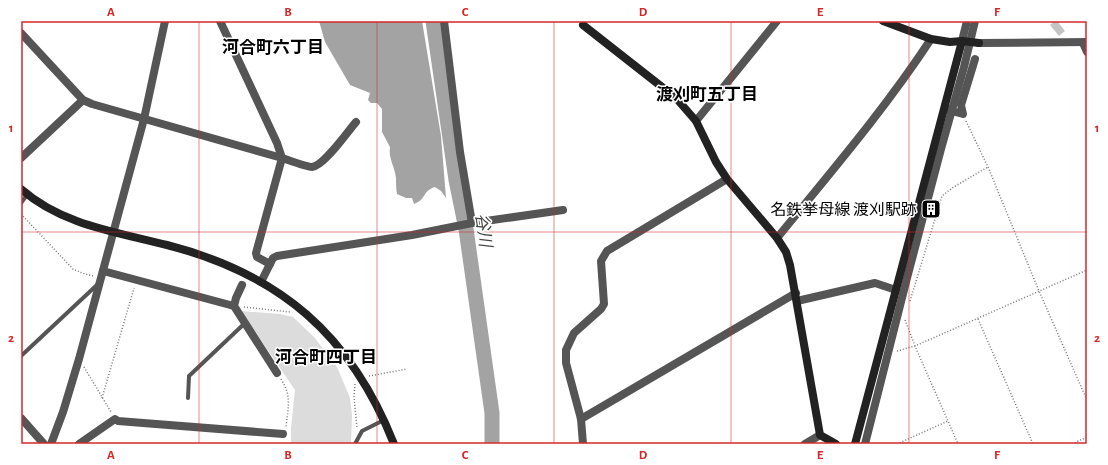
<svg xmlns="http://www.w3.org/2000/svg" width="1108" height="465" font-family="'Alegreya Sans','Noto Sans JP',sans-serif">
  <style>
    .green { fill: #dcdcdc }
    .water { fill: #a3a3a3 }
    .lines { fill: none; stroke-linecap: round; stroke-linejoin: round }
    .river { stroke: #a3a3a3; stroke-width: 15 }
    .building { fill: #c4c4c4 }
    .path { stroke: #777; stroke-width: 1.5; stroke-dasharray: 1 2; stroke-linecap: butt }
    .lane { stroke: #555; stroke-width: 4 }
    .street { stroke: #555; stroke-width: 8 }
    .secondary { stroke: #222; stroke-width: 8 }
    .grid { fill: none; stroke: #d62828; stroke-width: 1; stroke-opacity: 0.55 }
    .labels { text-anchor: middle; stroke-width: 3; stroke-linejoin: round; paint-order: stroke }
    .poi-label { font-size: 16px; fill: #000; stroke: #fff; text-anchor: end }
    .neighbourhood-label { font-size: 17px; font-weight: bold; fill: #000; stroke: #fff }
    .water-label { font-size: 17px; font-style: italic; fill: #444; stroke: #fff }
    .neatline { fill: none; stroke: #d62828; stroke-width: 1.5 }
    .grid-label { font-size: 13px; text-anchor: middle; font-weight: bold; fill: #d62828 }
  </style>
  <rect width="100%" height="100%" fill="#fff"/>
  <polygon class="green" points="241,311 280,314 293,317 314,337 337,367 350,398 352,415 351,444 291,444 291,428 295,390"/>
  <path class="water" d="M 319,21 L 422,21 L 441,136 L 446,198 L 441,191 L 435,187 C 422,191 427,199 414,204 L 412,198 L 406,198 L 397,194 C 396,188 396,183 396,178 C 395,167 388,158 390,147 L 382,132 L 382,109 L 377,103 L 371,103 L 368,100 L 370,93 L 350,85 L 325,42 Z"/>
  <g class="lines">
    <polyline class="river" points="433,21 456,180 466,229 492,413 492,444"/>
  </g>
  <g class="building">
    <polygon points="1055,21 1057,21 1065,31 1059,36 1050,25"/>
    <polygon points="930,206 934,207 932,213 928,212"/>
  </g>
  <g class="lines">
    <g class="path">
      <polyline points="966,121 988,167 1039,291 1087,400"/>
      <polyline points="21,214 73,269 82,273 93,276"/>
      <polyline points="910,301 942,196 952,188 988,167"/>
      <polyline points="244,307 290,312"/>
      <polyline points="978,319 1033,444"/>
      <polyline points="905,320 915,346 958,444"/>
      <polyline points="897,351 915,346 1087,270"/>
      <polyline points="84,367 111,412"/>
      <polyline points="369,376 407,369"/>
      <path d="M 281,379 C 292,396 288,408 286,427"/>
      <polyline points="355,384 354,396 357,428"/>
      <polyline points="102,398 134,288"/>
      <polyline points="897,444 948,421"/>
      <polyline points="1072,444 1087,437"/>
    </g>
    <g class="lane">
      <polyline points="21,203 27,195"/>
      <polyline points="21,356 98,284"/>
      <polyline points="188,398 189,376 245,323"/>
      <polyline points="355,444 362,431 384,420"/>
    </g>
    <g class="street">
      <path d="M 220,21 L 277,143 L 282,158 C 288,160 307,167 312,167 C 324,166 348,131 356,122"/>
      <polyline points="444,21 460,152 472,223"/>
      <polyline points="21,33 83,100 92,104 282,158 256,253 257,257 270,264"/>
      <polyline points="962,41 967,21"/>
      <polyline points="979,43 1087,42"/>
      <polyline points="1083,43 1087,52"/>
      <polyline points="948,110 963,114 961,105 975,59"/>
      <polyline points="696,121 777,21"/>
      <polyline points="21,158 83,100"/>
      <path d="M 777,238 C 830,173 885,109 931,39"/>
      <polyline points="103,271 234,306"/>
      <polyline points="261,282 273,258 277,256 412,235 472,223 563,210"/>
      <polyline points="242,285 236,298 234,306 277,373"/>
      <polyline points="797,301 875,283 896,290"/>
      <polyline points="21,418 44,444"/>
      <polyline points="581,419 796,293"/>
      <polyline points="51,444 63,412 79,359 144,119 165,21"/>
      <polyline points="79,444 115,419 118,421 283,434"/>
      <polyline points="583,444 581,419 566,363 566,350 574,333 601,309 604,304 601,261 607,251 727,179"/>
      <polyline points="805,444 820,435"/>
      <polyline points="865,444 907,278 941,149 964,67 975,21"/>
    </g>
    <g class="secondary">
      <polyline points="883,21 931,39 950,42 962,41 979,43"/>
      <polyline points="583,25 676,98 696,121 716,162 727,179 777,238 786,252 790,265 820,435 836,444"/>
      <path d="M 21,189 C 62,225 116,232 167,245 C 280,274 351,335 394,444"/>
      <polyline points="855,444 962,41"/>
    </g>
  </g>
  <path class="grid" d="M 199,21 L 199,444M 377,21 L 377,444M 554,21 L 554,444M 731,21 L 731,444M 909,21 L 909,444M 21,232 L 1087,232"/>
  <defs>
    <symbol id="building-square" viewBox="-11 -11 22 22"><rect x="-9" y="-9" width="18" height="18" rx="4" fill="#000" stroke="#fff"/><path d="M-4-6H4V6H1V3H-1V6H-4ZM-2.5-4.3h1.7v1.8h-1.7ZM.8-4.3h1.7v1.8H.8ZM-2.5-1h1.7V.8h-1.7ZM.8-1h1.7V.8H.8Z" fill="#fff"/></symbol>
  </defs>
  <g fill-rule="evenodd">
    <use href="#building-square" x="920" y="198" width="22" height="22"/>
  </g>
  <g class="labels">
    <g class="poi-label">
      <text x="917" y="215">名鉄挙母線 渡刈駅跡</text>
    </g>
    <g class="neighbourhood-label">
      <text x="273" y="53">河合町六丁目</text>
      <text x="707" y="100">渡刈町五丁目</text>
      <text x="326" y="363">河合町四丁目</text>
    </g>
    <g class="water-label">
      <text transform="translate(484 230) rotate(82)" y="6">谷川</text>
    </g>
  </g>
  <rect width="1108" height="465" fill="none" stroke="#ffffff" stroke-width="44"/>
  <rect x="22" y="22" width="1064" height="421" class="neatline"/>
  <g class="grid-label">
    <text x="111" y="16">A</text>
    <text x="288" y="16">B</text>
    <text x="465" y="16">C</text>
    <text x="643" y="16">D</text>
    <text x="820" y="16">E</text>
    <text x="997" y="16">F</text>
    <text x="11" y="132">1</text>
    <text x="1097" y="132">1</text>
    <text x="11" y="342">2</text>
    <text x="1097" y="342">2</text>
    <text x="111" y="459">A</text>
    <text x="288" y="459">B</text>
    <text x="465" y="459">C</text>
    <text x="643" y="459">D</text>
    <text x="820" y="459">E</text>
    <text x="997" y="459">F</text>
  </g>
</svg>
